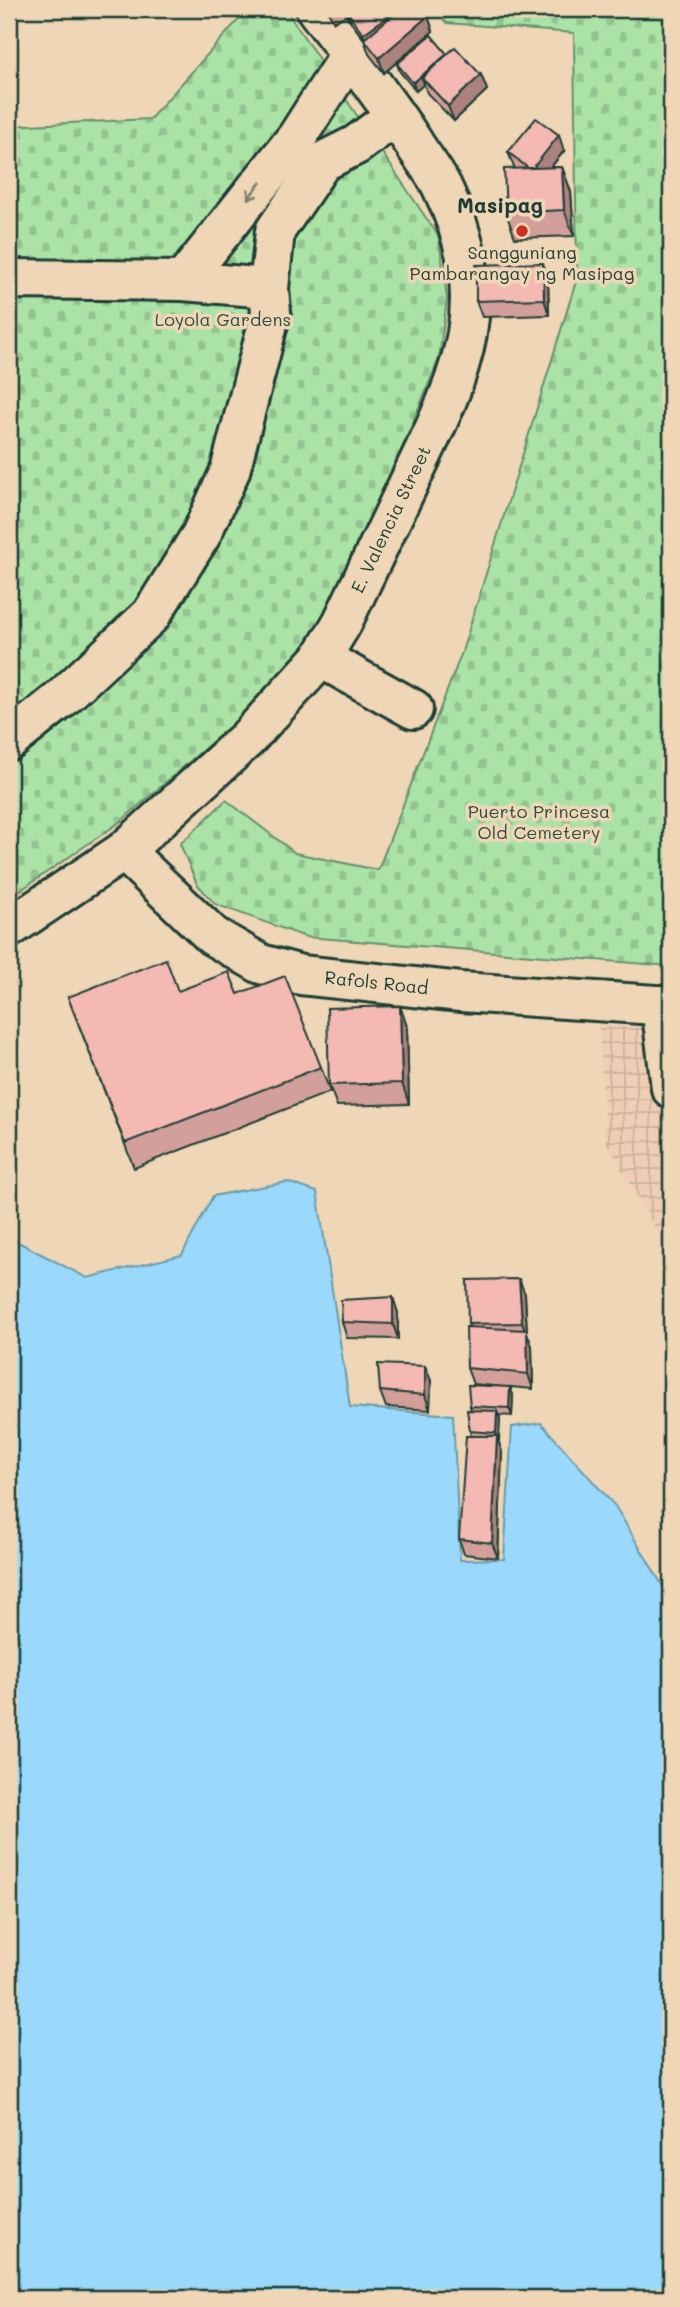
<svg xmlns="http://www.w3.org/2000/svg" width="680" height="2307" font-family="Mali,sans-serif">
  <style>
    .industrial { fill: url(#industrial-grid) }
    .cemetery { fill: url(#cemetery-stones); stroke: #65906e; stroke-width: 2 }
    .water { fill: #9ad9fc; stroke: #699bac; stroke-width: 2 }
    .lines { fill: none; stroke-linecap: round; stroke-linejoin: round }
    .minor-casing { stroke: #1f3d34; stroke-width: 44 }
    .minor { stroke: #eed6b6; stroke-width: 38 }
    .wall { fill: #d29f9a; stroke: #1f3d34; stroke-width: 2 }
    .shaded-wall { fill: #ab827d; stroke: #1f3d34; stroke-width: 2 }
    .building { fill: #f4b9b3; stroke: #1f3d34; stroke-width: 2 }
    .oneway { stroke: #7c826e }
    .poi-dot { fill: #c8321e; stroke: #eed6b6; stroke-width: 2.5 }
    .labels { text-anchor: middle; stroke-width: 7; stroke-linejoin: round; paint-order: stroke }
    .poi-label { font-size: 18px; fill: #1f3d34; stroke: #eed6b6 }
    .park-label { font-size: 18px; fill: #2d4e40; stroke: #eed6b6 }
    .street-label { font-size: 18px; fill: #1f3d34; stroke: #eed6b6 }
    .quarter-label { font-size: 21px; font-weight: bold; fill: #1f3d34; stroke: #eed6b6 }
  </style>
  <defs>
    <pattern id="industrial-grid" width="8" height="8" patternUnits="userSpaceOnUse" patternTransform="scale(1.75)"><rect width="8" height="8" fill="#f0cdb5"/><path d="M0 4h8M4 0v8" fill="none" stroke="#cdb19c"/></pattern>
    <pattern id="cemetery-stones" width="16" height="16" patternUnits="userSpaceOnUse" patternTransform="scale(1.75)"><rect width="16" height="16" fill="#abe3a7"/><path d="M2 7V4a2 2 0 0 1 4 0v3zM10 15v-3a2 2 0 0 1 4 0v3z" fill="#93c490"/></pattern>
  </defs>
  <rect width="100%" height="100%" fill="#eed6b6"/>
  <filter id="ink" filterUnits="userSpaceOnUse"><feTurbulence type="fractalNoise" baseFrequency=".0143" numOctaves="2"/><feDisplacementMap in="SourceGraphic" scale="14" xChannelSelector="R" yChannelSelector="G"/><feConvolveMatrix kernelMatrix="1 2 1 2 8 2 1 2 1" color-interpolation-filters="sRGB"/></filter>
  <g filter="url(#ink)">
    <polygon class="industrial" points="599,1026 671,1029 671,1255 606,1142"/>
    <g class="cemetery">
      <polygon points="248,9 285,9 439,237 447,298 439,359 351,572 298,656 236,721 120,822 9,898 9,126 150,119"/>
      <polygon points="434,9 671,9 671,966 306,937 215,904 197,884 180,844 226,800 295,853 378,870 462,652 577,278 574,33 447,23"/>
    </g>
    <polygon class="water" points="287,1182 317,1192 350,1407 453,1415 460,1560 504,1559 512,1427 541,1423 615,1506 671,1600 671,2298 9,2298 9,1648 20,1641 9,1620 9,1245 16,1241 87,1278 182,1255 213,1196"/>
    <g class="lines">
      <defs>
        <g id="minor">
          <polyline points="9,279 183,281 269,288"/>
          <polyline points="183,281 297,137 350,54"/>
          <polyline points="321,658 413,709"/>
          <polyline points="9,741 60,700 151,615 201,535 230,471 271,312 269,288 275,231 322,162 356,145 395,116"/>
          <path id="s1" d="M 124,851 L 213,936 L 261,964 L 301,975 L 461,992 L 671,1006"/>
          <path id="s2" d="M 9,928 L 124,851 L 247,739 L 321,658 L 342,623 C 365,574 389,524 413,474 C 464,369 496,301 442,187 C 434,171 422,157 413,142 C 383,96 349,53 316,9"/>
          <polyline points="661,1005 671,1088"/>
        </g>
      </defs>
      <use href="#minor" class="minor-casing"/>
      <use href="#minor" class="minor"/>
    </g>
    <g class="wall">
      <polygon points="327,9 422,9 428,16 433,31 384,73 369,54 364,39 351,22 349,14 353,11 334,22"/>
      <polygon points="447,54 481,75 487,90 454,121 427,93 424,84 416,91 400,72 397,64"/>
      <polygon points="564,151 551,167 562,167 571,192 574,236 515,238 506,213 515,168 514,167 508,152"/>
      <polygon points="548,279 549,315 482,317 476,301"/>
      <polygon points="178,991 238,994 321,1067 330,1092 134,1168 68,997"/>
      <polygon points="400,1006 407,1027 409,1104 337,1106 329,1085"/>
      <polygon points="525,1294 527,1333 532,1346 533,1389 510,1387 513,1395 512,1416 499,1415 500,1419 498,1441 502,1452 498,1558 464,1554 459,1539 471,1436 470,1431 471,1410 470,1406 503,1387 473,1384 467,1368 470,1328 468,1324"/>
      <polygon points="398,1313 398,1339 347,1338 342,1322"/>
      <polygon points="425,1366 431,1381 430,1410 386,1407 380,1391"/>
    </g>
    <g class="shaded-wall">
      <polygon points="398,9 406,9 366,42 363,34"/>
      <polygon points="428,16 433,31 384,73 379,58"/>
      <polygon points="447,54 422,78 424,84 416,91 413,83"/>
      <polygon points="481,75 487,90 454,121 448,106"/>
      <polygon points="559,135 564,151 536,185 531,170"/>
      <polygon points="562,167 571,192 574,236 564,210"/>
      <polygon points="543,263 548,279 549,315 544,299"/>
      <polygon points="400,1006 407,1027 409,1104 402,1083"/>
      <polygon points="519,1279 525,1294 527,1333 532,1346 533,1389 528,1374 527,1335 522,1323"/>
      <polygon points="393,1297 398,1313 398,1339 393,1324"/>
      <polygon points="425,1366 431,1381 430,1410 425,1395"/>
      <polygon points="510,1387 513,1395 512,1416 509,1408"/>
      <polygon points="497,1411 500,1419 499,1441 496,1433"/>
      <polygon points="497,1436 502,1452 498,1558 492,1543"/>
    </g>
    <g class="building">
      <polygon points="356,9 398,9 363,34 349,14"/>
      <polygon points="400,9 422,9 428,16 379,58 364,39"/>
      <polygon points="431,35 447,54 413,83 397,64"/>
      <polygon points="455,47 481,75 448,106 422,78"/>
      <polygon points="536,118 559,135 533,168 528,168 508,152"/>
      <polygon points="562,167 564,210 506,213 504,169"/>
      <polygon points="543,263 544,299 476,301 476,265"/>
      <polygon points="166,959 178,991 229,972 238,994 285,976 321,1067 125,1143 68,997"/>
      <polygon points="400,1006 402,1083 329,1085 327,1008"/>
      <polygon points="519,1279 522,1323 468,1324 467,1280"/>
      <polygon points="393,1297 393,1324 342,1322 341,1300"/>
      <polygon points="466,1327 527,1330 528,1374 467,1368"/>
      <polygon points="378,1364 425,1366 425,1395 380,1391"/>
      <polygon points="468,1385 510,1387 509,1408 470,1406"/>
      <polygon points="467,1410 497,1411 496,1433 470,1431"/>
      <polygon points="466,1436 497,1436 492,1543 459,1539"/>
    </g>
    <defs><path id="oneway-shaft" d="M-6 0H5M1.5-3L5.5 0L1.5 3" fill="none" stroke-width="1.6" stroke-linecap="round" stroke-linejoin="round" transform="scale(1.75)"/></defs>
    <use class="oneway" href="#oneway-shaft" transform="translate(254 191) rotate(128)"/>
  </g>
  <circle class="poi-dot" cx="522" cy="231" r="7"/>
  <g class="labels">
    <g class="poi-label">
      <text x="522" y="259">Sangguniang<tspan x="522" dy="21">Pambarangay ng Masipag</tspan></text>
    </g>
    <g class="park-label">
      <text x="223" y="326">Loyola Gardens</text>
      <text x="539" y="818">Puerto Princesa<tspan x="539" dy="21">Old Cemetery</tspan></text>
    </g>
    <g class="street-label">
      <text dy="6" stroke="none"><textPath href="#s2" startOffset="570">E. Valencia Street</textPath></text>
      <text dy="6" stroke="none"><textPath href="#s1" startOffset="296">Rafols Road</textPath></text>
    </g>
    <g class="quarter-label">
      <text x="500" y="213">Masipag</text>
    </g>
  </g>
  <rect width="680" height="2307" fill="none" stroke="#eed6b6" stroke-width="35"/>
  <rect x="18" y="18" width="645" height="2272" fill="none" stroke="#1f3d34" stroke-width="2.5" filter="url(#ink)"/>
</svg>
